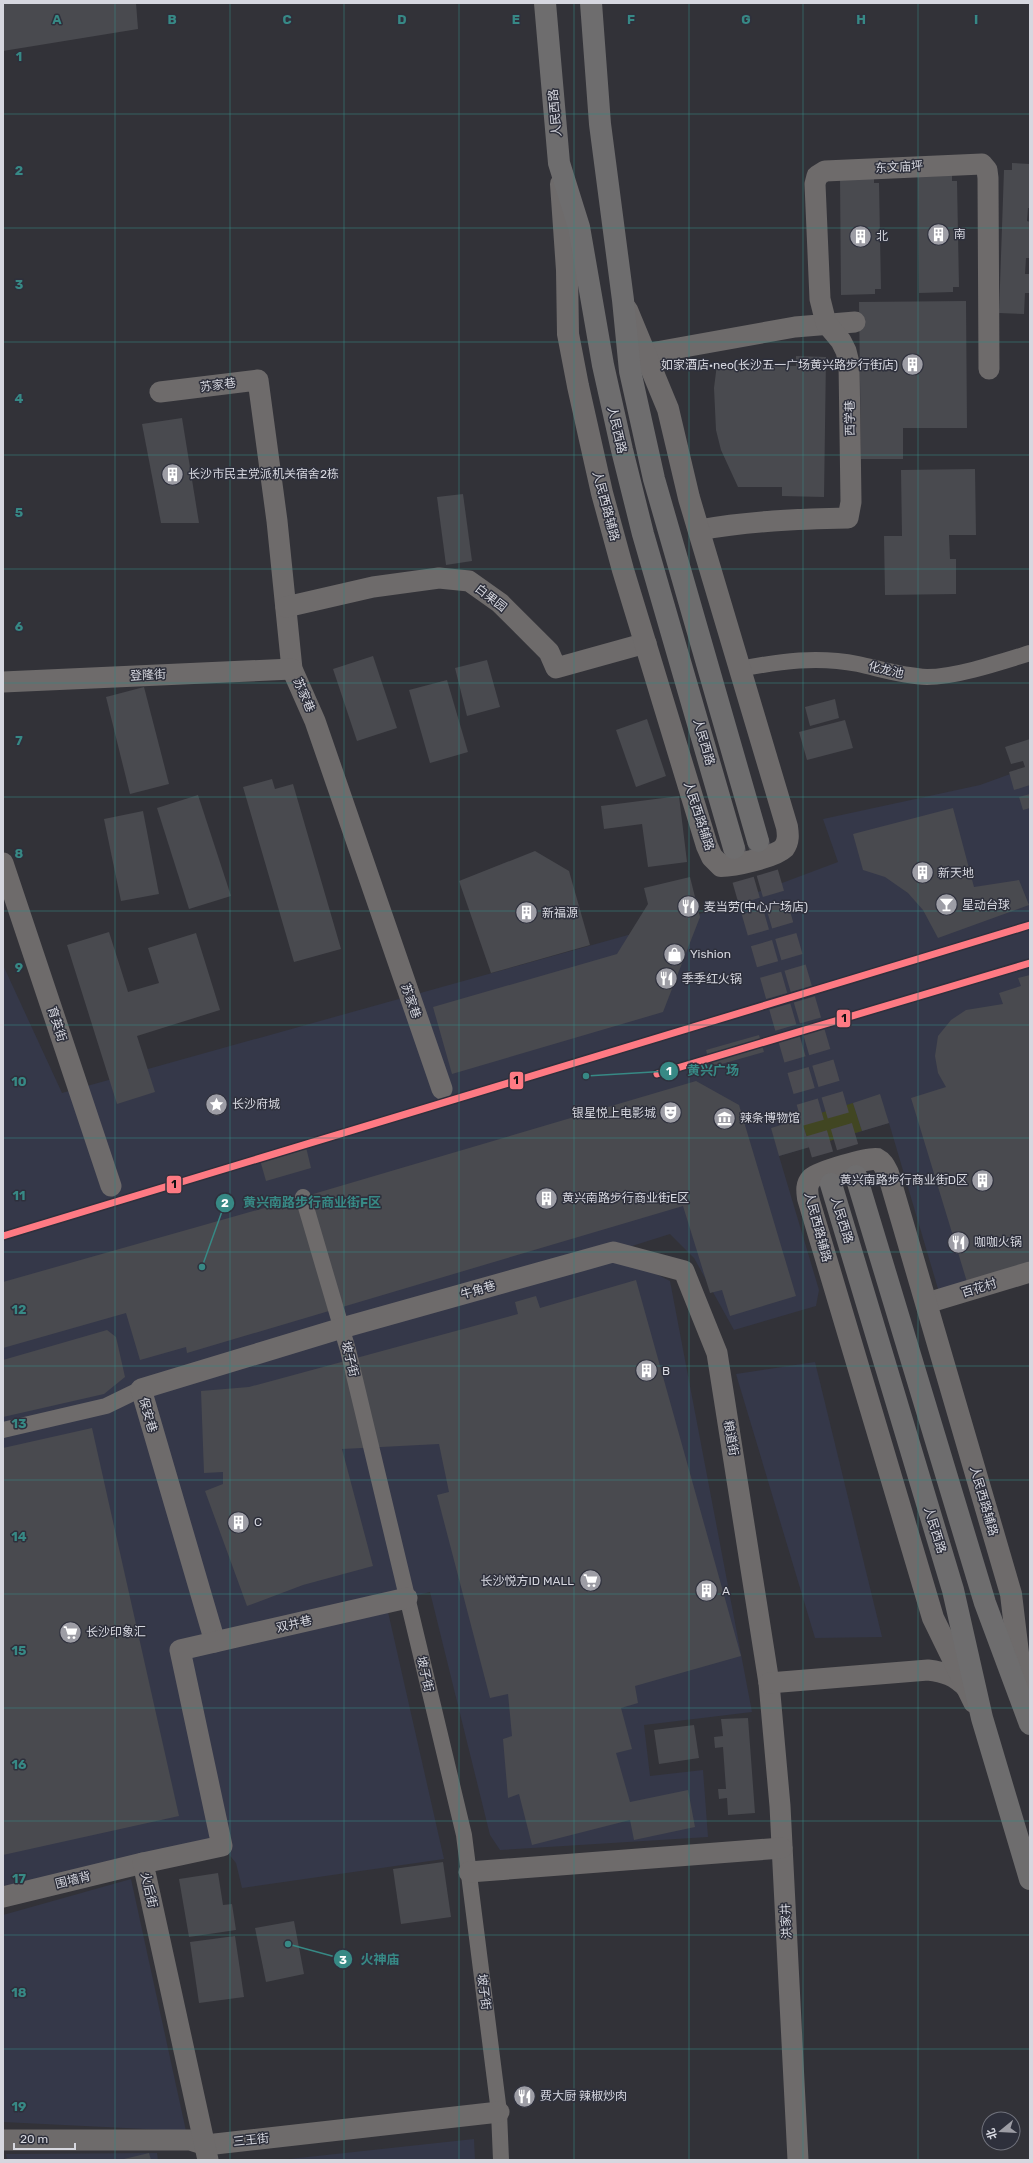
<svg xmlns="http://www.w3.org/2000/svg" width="1033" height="2163" font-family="Rubik,'Noto Sans SC',sans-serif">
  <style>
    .built { fill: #353849 }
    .green { fill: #414622 }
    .building { fill: #494a4f }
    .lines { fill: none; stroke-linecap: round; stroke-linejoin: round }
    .primary-tunnel { stroke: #4b4b51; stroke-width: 22; stroke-dasharray: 22 11; stroke-linecap: butt }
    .pedestrian { stroke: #6e6b6b; stroke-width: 16 }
    .minor { stroke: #6e6b6b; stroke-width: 21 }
    .tertiary { stroke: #6e6b6b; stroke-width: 22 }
    .primary { stroke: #6e6d6e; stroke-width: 22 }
    .metro-1-casing { stroke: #2e303c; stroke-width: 10 }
    .metro-1 { stroke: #fe7a83; stroke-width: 7 }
    .grid { fill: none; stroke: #378985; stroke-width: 1; stroke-opacity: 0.55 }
    .labels { text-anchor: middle; stroke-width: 3; stroke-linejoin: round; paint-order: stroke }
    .street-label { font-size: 12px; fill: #d6d7df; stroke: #2e303c }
    .poi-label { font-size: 12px; fill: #d6d7df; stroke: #2e303c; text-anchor: start }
    .grid-label { font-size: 13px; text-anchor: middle; font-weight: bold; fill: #378985; stroke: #2e303c; stroke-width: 3; stroke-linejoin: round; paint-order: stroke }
    .leader { fill: none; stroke: #378985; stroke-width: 1.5 }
    .callout-dot { fill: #378985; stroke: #2e303c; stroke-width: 1.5 }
    .mark-label { font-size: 12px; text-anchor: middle; font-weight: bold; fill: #fff }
    .callout-label { font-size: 13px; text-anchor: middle; font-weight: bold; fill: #378985; stroke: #2e303c; stroke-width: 3; stroke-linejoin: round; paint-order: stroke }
    .line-badge { stroke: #2e303c; stroke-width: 1.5 }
    .pale-badge-label { font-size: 11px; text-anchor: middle; font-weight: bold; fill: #111 }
  </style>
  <rect width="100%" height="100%" fill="#323238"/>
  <g class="built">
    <polygon points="1030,767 1030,1272 941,1299 889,1123 779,1156 819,1290 816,1306 734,1330 694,1258 670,1234 613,1252 670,1281 752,1712 644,1725 650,1776 703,1770 708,1837 500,1850 490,1835 430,1592 386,1603 444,1859 242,1888 236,1863 222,1846 3,1897 3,965 62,1093 689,918 838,862 823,819 980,785"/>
    <polygon points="815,1362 882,1637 815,1638 736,1374"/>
    <polygon points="131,1879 186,2131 3,2122 3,1915"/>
    <polygon points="474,2139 475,2160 280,2160"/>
    <polygon points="157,2153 158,2160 7,2160 6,2154"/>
  </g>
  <polygon class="green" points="853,1103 862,1131 810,1147 801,1119"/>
  <g class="building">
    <polygon points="3,3 136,3 138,29 3,51"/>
    <polygon points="1012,163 1030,164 1030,208 1028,208 1027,221 1030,222 1030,258 1026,258 1025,274 1030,274 1030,293 1025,293 1024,314 999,313 1004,170 1012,170"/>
    <polygon points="952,175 952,181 957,181 959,287 953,287 953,292 919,293 918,176"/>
    <polygon points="840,177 874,177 874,183 879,183 881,289 875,289 875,294 841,295"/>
    <polygon points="966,301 967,428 903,428 903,459 861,459 859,302"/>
    <polygon points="796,356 826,357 824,497 782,496 782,487 738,487 721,450 716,430 714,388 717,364 796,366"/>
    <polygon points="182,418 199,523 161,523 142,424"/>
    <polygon points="975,469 976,535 949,535 950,559 956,559 956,594 885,595 884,536 902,536 901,470"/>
    <polygon points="463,494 472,561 446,565 437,497"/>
    <polygon points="373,656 397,728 357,741 333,669"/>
    <polygon points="487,660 500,707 467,716 455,668"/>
    <polygon points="447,680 468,752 430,763 409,690"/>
    <polygon points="144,687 169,784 130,794 106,697"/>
    <polygon points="835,699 839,718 810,726 805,707"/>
    <polygon points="647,719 666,776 636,787 616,730"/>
    <polygon points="845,720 853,748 807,760 799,732"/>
    <polygon points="1030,739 1030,785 1014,790 1009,772 1025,767 1023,761 1011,764 1005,747"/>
    <polygon points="272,779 275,789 293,784 341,949 294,962 243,787"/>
    <polygon points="1030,794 1030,808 1023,810 1019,797"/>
    <polygon points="198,795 231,896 189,909 157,808"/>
    <polygon points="679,796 687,862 648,867 642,824 604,829 601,806"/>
    <polygon points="953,808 974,887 1019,880 1029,905 938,938 923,910 908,893 885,877 863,870 853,834"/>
    <polygon points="143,811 159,894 121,901 104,819"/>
    <polygon points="535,851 569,871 590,945 491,973 459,881"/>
    <polygon points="690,877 700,917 663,1012 452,1074 433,1007 617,954 648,904 644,888"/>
    <polygon points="109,932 128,992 159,983 148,948 196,933 220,1010 137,1036 155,1092 117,1104 67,945"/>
    <polygon points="1030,975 1030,1263 967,1282 911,1098 946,1087 938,1073 935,1056 938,1036 951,1020 966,1010 1003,1004 999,993 1021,986 1018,978"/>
    <polygon points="759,1035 764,1052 711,1067 706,1050"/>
    <polygon points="696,1081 739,1105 796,1296 730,1316 722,1290 710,1293 683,1206 187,1353 186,1347 140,1360 126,1313 3,1348 3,1282 303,1197"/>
    <polygon points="880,1094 889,1123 862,1131 853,1103"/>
    <polygon points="801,1119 810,1147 779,1156 771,1128"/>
    <polygon points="306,1147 311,1168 266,1181 260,1160"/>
    <polygon points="636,1280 741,1656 635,1686 638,1703 621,1708 632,1749 616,1753 630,1802 688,1790 695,1827 634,1840 630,1820 532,1845 519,1794 508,1798 503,1739 512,1736 508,1694 490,1698 437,1495 449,1492 439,1444 342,1449 373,1566 303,1585 247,1606 205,1491 223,1484 223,1472 204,1473 201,1391 249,1387 518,1314 515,1302 536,1296 540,1308"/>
    <polygon points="107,1330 116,1337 125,1377 104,1394 3,1417 3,1360"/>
    <polygon points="92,1428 179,1816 3,1855 3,1448"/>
    <polygon points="748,1718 755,1813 728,1815 727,1798 719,1799 718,1789 726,1789 723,1747 715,1748 714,1737 723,1736 721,1719"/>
    <polygon points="694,1725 699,1758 659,1764 654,1730"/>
    <polygon points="443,1862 451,1917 401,1924 393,1869"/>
    <polygon points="218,1873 223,1905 232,1904 236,1930 189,1937 179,1879"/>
    <polygon points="294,1921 304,1974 266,1982 255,1928"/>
    <polygon points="235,1936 244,1997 199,2003 190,1942"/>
    <polygon points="149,2153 151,2160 124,2160 124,2159"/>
  </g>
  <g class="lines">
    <g class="primary-tunnel">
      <polyline points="758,841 856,1176"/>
      <polyline points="734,848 831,1184"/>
    </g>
    <g class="pedestrian">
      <path d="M 741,669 C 780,661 818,656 858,664 C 881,669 903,676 927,677 C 956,677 1001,662 1030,653"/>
      <polyline points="303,1197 348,1350 464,1835 499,2112 501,2160"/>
      <polyline points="3,1430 106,1406 141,1389"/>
    </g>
    <g class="minor">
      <polyline points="645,354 795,327 855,322"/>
      <polyline points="160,392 258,380 277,521 292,669 315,721 442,1089"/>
      <path d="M 699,530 C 748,521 798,519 848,518 L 851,502 L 849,363 L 846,351 L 841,341 L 826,323 L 820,299 L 815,184 L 817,176 L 825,171 L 982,164 L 987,170 L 988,178 L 989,369"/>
      <polyline points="286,607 373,587 439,578 469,581 500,603 549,652 556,668 646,643"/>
      <polyline points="3,682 292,669"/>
      <polyline points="3,863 111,1186"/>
      <polyline points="927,1303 1030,1272"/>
      <polyline points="215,1642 141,1389 342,1328 613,1252 684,1271 717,1353 769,1683 780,1806 798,2160"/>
      <path d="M 769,1683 L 928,1670 C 945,1672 955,1676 967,1688"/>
      <polyline points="469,1872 782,1848"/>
      <polyline points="3,1897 143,1863"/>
      <polyline points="3,2140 190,2140 206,2145 499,2112"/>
      <polyline points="208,2160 143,1863 222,1846 180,1650 407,1598"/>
    </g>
    <g class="tertiary">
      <path d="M 561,184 L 567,270 L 568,334 L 578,386 L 602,493 L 623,570 L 707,846 L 712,857 L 721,866 C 734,866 775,857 784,848 C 789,841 788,834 787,827 L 689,498 L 668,409 L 627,310"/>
      <path d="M 974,1702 L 933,1618 L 808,1198 C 807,1191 806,1184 812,1178 C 819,1172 869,1157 877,1159 C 883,1162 885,1167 888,1173 L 1011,1594 L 1023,1695"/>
    </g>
    <g class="primary">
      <polyline points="545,3 559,163 579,227 603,365 622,450 643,534 734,848"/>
      <polyline points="591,3 600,124 623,300 630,371 654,479 758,841"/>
      <polyline points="856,1176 985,1603 1030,1724"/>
      <polyline points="831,1184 953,1590 982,1718 1030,1879"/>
    </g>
    <defs>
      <g id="metro-1">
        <polyline points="657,1074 1030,963"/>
        <polyline points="3,1236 1030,925"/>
      </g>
    </defs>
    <use href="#metro-1" class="metro-1-casing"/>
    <use href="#metro-1" class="metro-1"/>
  </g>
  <path class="grid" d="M 115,3 L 115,2160M 230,3 L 230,2160M 344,3 L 344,2160M 459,3 L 459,2160M 574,3 L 574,2160M 689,3 L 689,2160M 803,3 L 803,2160M 918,3 L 918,2160M 3,114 L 1030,114M 3,228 L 1030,228M 3,342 L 1030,342M 3,455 L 1030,455M 3,569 L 1030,569M 3,683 L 1030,683M 3,797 L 1030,797M 3,911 L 1030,911M 3,1025 L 1030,1025M 3,1138 L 1030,1138M 3,1252 L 1030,1252M 3,1366 L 1030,1366M 3,1480 L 1030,1480M 3,1594 L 1030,1594M 3,1708 L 1030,1708M 3,1821 L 1030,1821M 3,1935 L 1030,1935M 3,2049 L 1030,2049"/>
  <defs>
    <symbol id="building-disc" viewBox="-11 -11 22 22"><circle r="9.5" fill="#9d9da5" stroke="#2e303c"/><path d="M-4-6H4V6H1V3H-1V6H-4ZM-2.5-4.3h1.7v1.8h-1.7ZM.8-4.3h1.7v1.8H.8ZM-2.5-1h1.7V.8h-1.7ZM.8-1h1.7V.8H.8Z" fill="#fff"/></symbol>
    <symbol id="bar-disc" viewBox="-11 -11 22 22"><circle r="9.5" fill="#9d9da5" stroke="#2e303c"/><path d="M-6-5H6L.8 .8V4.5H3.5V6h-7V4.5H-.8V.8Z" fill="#fff"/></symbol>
    <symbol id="restaurant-disc" viewBox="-11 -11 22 22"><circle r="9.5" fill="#9d9da5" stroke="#2e303c"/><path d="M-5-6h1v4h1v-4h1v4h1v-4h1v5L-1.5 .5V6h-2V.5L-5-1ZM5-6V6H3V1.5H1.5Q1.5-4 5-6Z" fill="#fff"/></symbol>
    <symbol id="shop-disc" viewBox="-11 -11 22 22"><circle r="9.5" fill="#9d9da5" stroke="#2e303c"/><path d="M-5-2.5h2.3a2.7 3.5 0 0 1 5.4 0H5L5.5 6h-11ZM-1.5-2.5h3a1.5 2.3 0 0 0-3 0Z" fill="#fff"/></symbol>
    <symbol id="sight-disc" viewBox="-11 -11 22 22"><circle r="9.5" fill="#9d9da5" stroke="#2e303c"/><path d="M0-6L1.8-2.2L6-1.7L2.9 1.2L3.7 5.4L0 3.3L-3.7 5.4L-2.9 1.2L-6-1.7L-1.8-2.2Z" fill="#fff"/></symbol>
    <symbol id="theatre-disc" viewBox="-11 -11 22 22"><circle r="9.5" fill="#9d9da5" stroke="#2e303c"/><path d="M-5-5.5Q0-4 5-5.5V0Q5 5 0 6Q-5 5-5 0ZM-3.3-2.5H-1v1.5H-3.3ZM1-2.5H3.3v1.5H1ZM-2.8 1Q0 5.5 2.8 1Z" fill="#fff"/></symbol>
    <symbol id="museum-disc" viewBox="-11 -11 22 22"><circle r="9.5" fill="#9d9da5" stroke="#2e303c"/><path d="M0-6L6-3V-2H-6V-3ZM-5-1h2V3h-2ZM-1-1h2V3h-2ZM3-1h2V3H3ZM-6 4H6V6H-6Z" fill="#fff"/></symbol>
    <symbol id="supermarket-disc" viewBox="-11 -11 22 22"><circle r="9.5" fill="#9d9da5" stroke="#2e303c"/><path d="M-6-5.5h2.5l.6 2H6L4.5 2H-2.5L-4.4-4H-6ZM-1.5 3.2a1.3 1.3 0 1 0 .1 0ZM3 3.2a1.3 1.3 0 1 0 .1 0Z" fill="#fff"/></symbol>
  </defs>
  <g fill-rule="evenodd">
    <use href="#building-disc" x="926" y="222" width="25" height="25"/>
    <use href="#building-disc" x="848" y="224" width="25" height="25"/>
    <use href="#building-disc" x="900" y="352" width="25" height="25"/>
    <use href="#building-disc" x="160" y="462" width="25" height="25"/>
    <use href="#building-disc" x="910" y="860" width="25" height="25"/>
    <use href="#bar-disc" x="934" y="892" width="25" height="25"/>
    <use href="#restaurant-disc" x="676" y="894" width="25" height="25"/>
    <use href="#building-disc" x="514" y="900" width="25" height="25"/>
    <use href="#shop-disc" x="662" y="942" width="25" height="25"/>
    <use href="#restaurant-disc" x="654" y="966" width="25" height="25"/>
    <use href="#sight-disc" x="204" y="1092" width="25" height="25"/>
    <use href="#theatre-disc" x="658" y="1100" width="25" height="25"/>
    <use href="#museum-disc" x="712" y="1106" width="25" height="25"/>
    <use href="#building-disc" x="970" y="1168" width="25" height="25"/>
    <use href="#building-disc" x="534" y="1186" width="25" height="25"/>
    <use href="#restaurant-disc" x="946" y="1230" width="25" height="25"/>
    <use href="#building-disc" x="634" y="1358" width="25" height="25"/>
    <use href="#building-disc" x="226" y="1510" width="25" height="25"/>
    <use href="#supermarket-disc" x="578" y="1568" width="25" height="25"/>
    <use href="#building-disc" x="694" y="1578" width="25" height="25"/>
    <use href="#supermarket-disc" x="58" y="1620" width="25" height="25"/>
    <use href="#restaurant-disc" x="512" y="2084" width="25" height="25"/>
  </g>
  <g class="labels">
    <g class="street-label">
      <text transform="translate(555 113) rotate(-95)" y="4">人民西路</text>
      <text transform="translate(899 167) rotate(-3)" y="4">东文庙坪</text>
      <text transform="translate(218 385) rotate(-7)" y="4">苏家巷</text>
      <text transform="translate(850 418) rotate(-91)" y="4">西学巷</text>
      <text transform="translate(617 430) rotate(77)" y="4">人民西路</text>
      <text transform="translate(606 506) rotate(75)" y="4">人民西路辅路</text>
      <text transform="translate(491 598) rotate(38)" y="4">白果园</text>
      <text transform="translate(886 670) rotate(13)" y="4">化龙池</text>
      <text transform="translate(148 675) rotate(-3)" y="4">登隆街</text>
      <text transform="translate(304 695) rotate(67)" y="4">苏家巷</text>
      <text transform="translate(704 742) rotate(74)" y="4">人民西路</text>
      <text transform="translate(699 816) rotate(72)" y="4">人民西路辅路</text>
      <text transform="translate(411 1001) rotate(71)" y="4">苏家巷</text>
      <text transform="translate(57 1024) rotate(72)" y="4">育英街</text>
      <text transform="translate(842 1220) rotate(73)" y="4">人民西路</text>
      <text transform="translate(818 1227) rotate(75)" y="4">人民西路辅路</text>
      <text transform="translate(979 1288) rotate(-17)" y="4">百花村</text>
      <text transform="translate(478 1290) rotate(-16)" y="4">牛角巷</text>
      <text transform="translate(350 1359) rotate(76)" y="4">坡子街</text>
      <text transform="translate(148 1415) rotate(74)" y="4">保安巷</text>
      <text transform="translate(731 1438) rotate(80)" y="4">粮道街</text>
      <text transform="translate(984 1501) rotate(74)" y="4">人民西路辅路</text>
      <text transform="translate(935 1530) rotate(73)" y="4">人民西路</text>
      <text transform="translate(294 1624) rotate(-13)" y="4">双井巷</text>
      <text transform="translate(425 1674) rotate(77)" y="4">坡子街</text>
      <text transform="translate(73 1880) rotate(-14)" y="4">围墙背</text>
      <text transform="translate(149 1890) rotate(77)" y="4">火后街</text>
      <text transform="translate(786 1921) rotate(-93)" y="4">洪家井</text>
      <text transform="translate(484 1992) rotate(83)" y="4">坡子街</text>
      <text transform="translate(251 2140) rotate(-6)" y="4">三王街</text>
    </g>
    <g class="poi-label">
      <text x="954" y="238">南</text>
      <text x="876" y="240">北</text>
      <text x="898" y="369" text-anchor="end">如家酒店·neo(长沙五一广场黄兴路步行街店)</text>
      <text x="188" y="478">长沙市民主党派机关宿舍2栋</text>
      <text x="938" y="877">新天地</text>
      <text x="962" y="909">星动台球</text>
      <text x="704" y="911">麦当劳(中心广场店)</text>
      <text x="542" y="917">新福源</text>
      <text x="690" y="958">Yishion</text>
      <text x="682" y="983">季季红火锅</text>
      <text x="232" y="1108">长沙府城</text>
      <text x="656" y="1117" text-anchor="end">银星悦上电影城</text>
      <text x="740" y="1122">辣条博物馆</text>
      <text x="968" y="1184" text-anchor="end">黄兴南路步行商业街D区</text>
      <text x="562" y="1202">黄兴南路步行商业街E区</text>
      <text x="974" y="1246">咖咖火锅</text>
      <text x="662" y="1375">B</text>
      <text x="254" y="1526">C</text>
      <text x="574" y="1585" text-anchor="end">长沙悦方ID MALL</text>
      <text x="722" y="1595">A</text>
      <text x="86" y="1636">长沙印象汇</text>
      <text x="540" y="2100">费大厨 辣椒炒肉</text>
    </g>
  </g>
  <g class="grid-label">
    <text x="57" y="24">A</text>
    <text x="172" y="24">B</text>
    <text x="287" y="24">C</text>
    <text x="402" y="24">D</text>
    <text x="516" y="24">E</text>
    <text x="631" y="24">F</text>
    <text x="746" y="24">G</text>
    <text x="861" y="24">H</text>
    <text x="976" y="24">I</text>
    <text x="19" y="61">1</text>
    <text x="19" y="175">2</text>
    <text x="19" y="289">3</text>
    <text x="19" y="403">4</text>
    <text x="19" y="517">5</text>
    <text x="19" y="631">6</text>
    <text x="19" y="745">7</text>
    <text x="19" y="858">8</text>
    <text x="19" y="972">9</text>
    <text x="19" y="1086">10</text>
    <text x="19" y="1200">11</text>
    <text x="19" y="1314">12</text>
    <text x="19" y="1428">13</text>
    <text x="19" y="1541">14</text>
    <text x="19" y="1655">15</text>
    <text x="19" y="1769">16</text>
    <text x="19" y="1883">17</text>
    <text x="19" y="1997">18</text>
    <text x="19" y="2111">19</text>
  </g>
  <path class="leader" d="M586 1076L669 1071M202 1267L225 1203M288 1944L343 1959"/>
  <g class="callout-dot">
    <circle cx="586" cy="1076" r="4"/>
    <circle cx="202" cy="1267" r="4"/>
    <circle cx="288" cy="1944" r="4"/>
    <circle cx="669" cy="1071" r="10"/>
    <circle cx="225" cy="1203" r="10"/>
    <circle cx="343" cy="1959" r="10"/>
  </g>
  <g class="mark-label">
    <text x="669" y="1075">1</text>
    <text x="225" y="1207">2</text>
    <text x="343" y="1964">3</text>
  </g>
  <g class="callout-label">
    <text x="713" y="1075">黄兴广场</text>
    <text x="312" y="1207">黄兴南路步行商业街F区</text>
    <text x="380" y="1964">火神庙</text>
  </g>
  <g class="line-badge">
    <rect x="836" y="1009" width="15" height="19" rx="4" fill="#fe7a83"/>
    <rect x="509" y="1071" width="15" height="19" rx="4" fill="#fe7a83"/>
    <rect x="166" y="1175" width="16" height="19" rx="4" fill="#fe7a83"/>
  </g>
  <g class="pale-badge-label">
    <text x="844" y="1022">1</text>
    <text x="516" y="1084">1</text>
    <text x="174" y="1188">1</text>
  </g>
  <rect width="1033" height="2163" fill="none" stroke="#d6d7df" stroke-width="8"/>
  <g transform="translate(1001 2131) rotate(252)"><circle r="19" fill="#2e303c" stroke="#71737d"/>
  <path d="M0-3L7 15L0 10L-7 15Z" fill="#9d9da5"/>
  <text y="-6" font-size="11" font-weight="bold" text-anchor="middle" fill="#d6d7df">北</text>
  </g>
  <path d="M14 2143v6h61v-6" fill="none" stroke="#d6d7df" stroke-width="2"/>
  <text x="20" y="2143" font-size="12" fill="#d6d7df" stroke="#2e303c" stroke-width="3" paint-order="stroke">20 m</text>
</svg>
